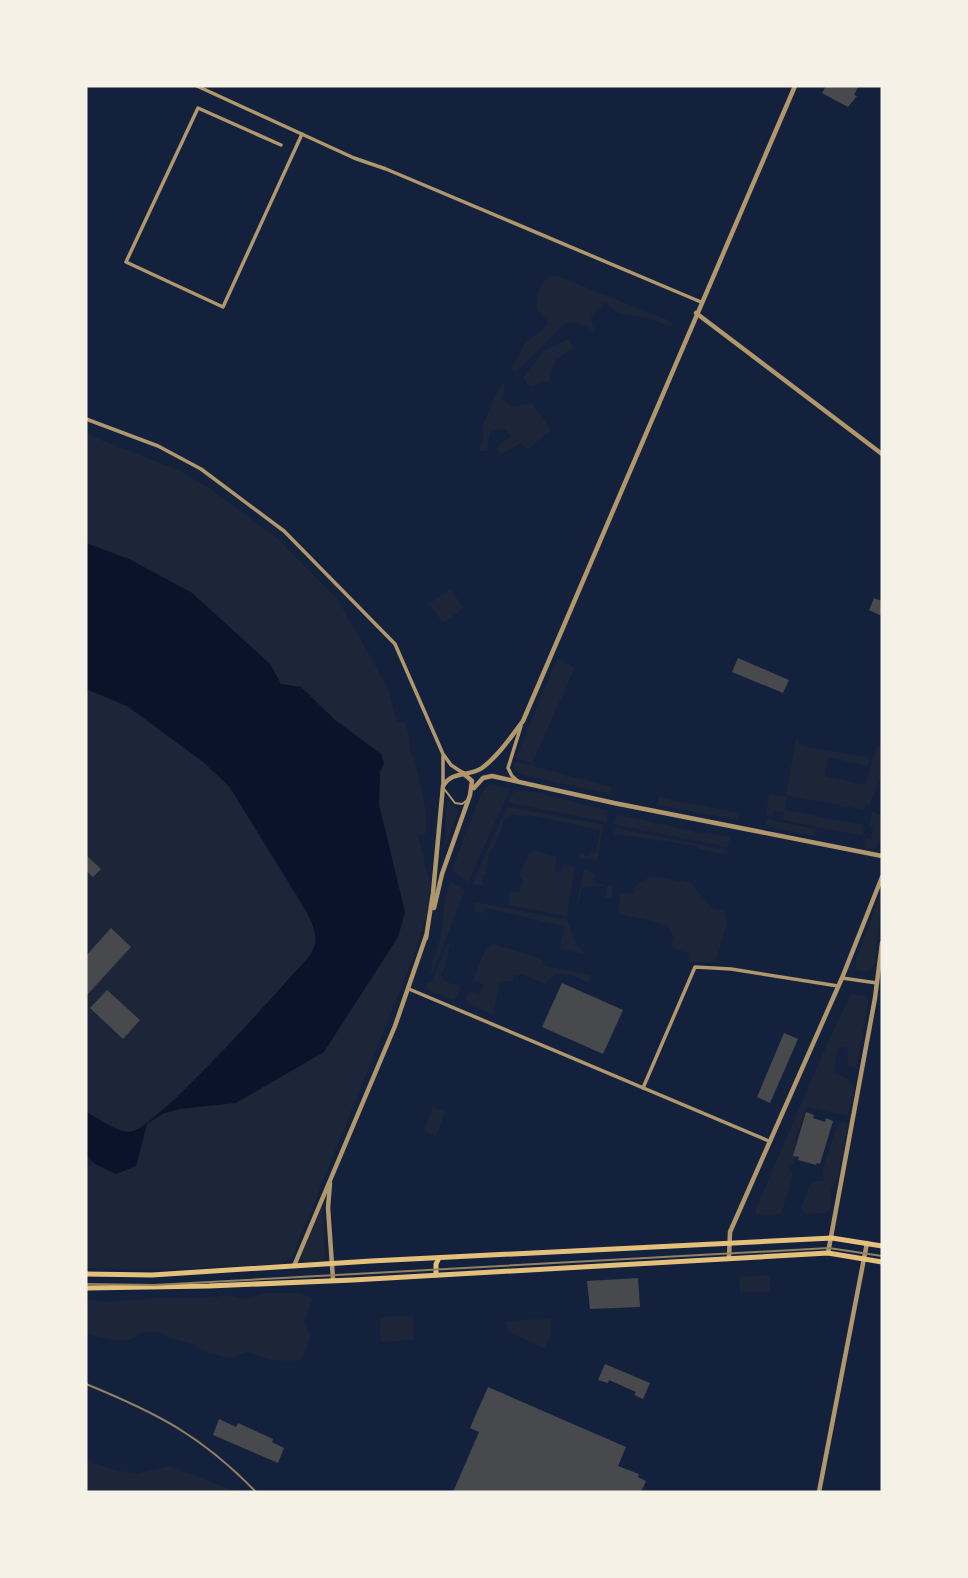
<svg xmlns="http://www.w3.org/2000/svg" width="968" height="1578" font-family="Georgia,serif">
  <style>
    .green { fill: #1d2539 }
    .water { fill: #0b132b }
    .building { fill: #48494c }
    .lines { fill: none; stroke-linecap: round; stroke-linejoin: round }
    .service { stroke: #b1986c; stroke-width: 2 }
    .minor { stroke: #b1986c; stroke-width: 3.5 }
    .tertiary { stroke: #b1986c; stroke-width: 4.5 }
    .secondary { stroke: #e5c07b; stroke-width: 5 }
    .tram { stroke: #918062; stroke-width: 2 }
    .rail { stroke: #918062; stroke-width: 2 }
  </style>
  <rect width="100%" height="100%" fill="#14213d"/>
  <g class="green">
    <path d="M 555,275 L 668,320 L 672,323 L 670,327 L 649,318 L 619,314 L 605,302 L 591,317 L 594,331 L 576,322 L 564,324 L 517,371 L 511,370 L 525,343 L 548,325 L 548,321 L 537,310 C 536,295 538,279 555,275 Z"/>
    <polygon points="568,339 574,348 556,359 549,381 530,387 523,378 545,350"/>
    <polygon points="505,383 503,400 511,407 532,403 551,430 528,449 521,443 502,454 496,448 511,436 505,429 494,430 490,434 487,451 479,451 484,434 481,429 500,386"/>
    <polygon points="86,434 180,471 209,488 277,538 338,600 387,686 397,721 404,722 408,731 410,749 415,760 426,812 426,833 418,836 430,884 427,913 414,956 292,1257 284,1264 150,1270 86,1268 86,1167 95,1164 116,1174 136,1166 147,1124 162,1114 324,1052 405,912 379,805 381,754 335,720 301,687 281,684 270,664 192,593 129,559 86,543"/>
    <polygon points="450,589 464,608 443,623 429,604"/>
    <polygon points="557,659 575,667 532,763 516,758"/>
    <path d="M 86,689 L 127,706 L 202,761 L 229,786 L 314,926 L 317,942 L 314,951 C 291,978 154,1130 130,1132 C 116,1132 98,1118 86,1112 Z"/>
    <polygon points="796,739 803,746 871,758 868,766 828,757 825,776 865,785 877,746 882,746 882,773 869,806 853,801 865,805 864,810 786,795"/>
    <polygon points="514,761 612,787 611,794 522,775 513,770"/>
    <polygon points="491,785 510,789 468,882 454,871 453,867 479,799 486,787"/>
    <polygon points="515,789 542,794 608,811 607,822 511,803 509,801"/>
    <polygon points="769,794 787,797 785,810 864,825 863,836 783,820 784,812 774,811 772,816 766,814"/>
    <polygon points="447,797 452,806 459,809 444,851"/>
    <polygon points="658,797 740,813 738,820 657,805"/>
    <path d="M 510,807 L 604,825 L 597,860 L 580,858 L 580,854 L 588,856 L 589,853 L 596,853 L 600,830 L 528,815 L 527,817 L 510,814 L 510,818 L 506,817 C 499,828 500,843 490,851 L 485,874 L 482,876 L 483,886 L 472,884 L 506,809 Z"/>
    <polygon points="872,811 882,816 882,841 879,841 875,849 864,848 865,838 874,840 871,838 873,827 869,826"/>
    <polygon points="617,814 696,832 730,837 728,847 613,824"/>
    <polygon points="767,819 816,829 814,836 765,826"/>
    <polygon points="615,828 728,850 726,855 699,849 698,846 614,834"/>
    <polygon points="533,850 557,857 555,871 561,872 563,863 575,868 567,916 508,905 510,890 520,892 523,880 519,875 527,857"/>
    <polygon points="584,869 595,874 593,883 612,887 612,899 605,898 607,887 593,885 592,887 582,888 579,903 577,902"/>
    <polygon points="651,876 691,883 712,908 724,911 727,924 715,962 689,962 688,953 674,949 671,945 673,936 667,925 621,914 618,909 621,893 634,894 635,886"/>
    <polygon points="450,882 465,890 432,974 429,974 441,935 445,899"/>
    <polygon points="882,889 875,964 869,972 857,971 855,963"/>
    <polygon points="475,902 567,920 576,944 586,955 560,949 564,926 485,908 484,913 474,912"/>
    <polygon points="447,944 450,944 445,967 441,974 443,981 460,986 456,997 452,999 426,989 427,982 431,983"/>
    <polygon points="493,944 540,958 546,966 592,975 589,983 571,975 555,974 545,984 522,974 513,974 513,981 500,981 493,1015 465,1001 469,991 479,995 484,985 473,981 485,950"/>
    <polygon points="851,994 864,996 868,1000 868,1006 856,1068 848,1066 847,1046 841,1046 837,1051 834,1073 847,1078 854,1088 848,1116 807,1107 795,1141 797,1148 794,1163 790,1168 793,1177 781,1214 757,1215 755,1211 832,1033"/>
    <polygon points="433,1107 445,1112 436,1136 424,1131"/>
    <polygon points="843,1122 847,1124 847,1128 838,1177 831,1190 830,1210 825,1213 806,1214 801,1208 810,1185 815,1181 824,1181 822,1171 838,1124"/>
    <path d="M 321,1208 L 323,1208 L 325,1258 C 320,1263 307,1264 302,1259 L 302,1253 Z"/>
    <polygon points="770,1275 770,1292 740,1293 739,1277"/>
    <path d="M 265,1293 L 300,1293 L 312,1298 L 304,1323 L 311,1333 L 306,1350 L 300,1360 C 283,1364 263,1357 247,1352 L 232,1358 L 207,1353 L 193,1344 L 168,1338 L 161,1332 L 141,1333 L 130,1340 L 118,1341 L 86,1334 L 86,1299 L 105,1302 L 154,1298 L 212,1298 L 225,1295 L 242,1299 Z"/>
    <polygon points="413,1315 414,1340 381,1342 380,1317"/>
    <polygon points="551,1318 551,1334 545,1349 507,1331 507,1321"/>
    <polygon points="86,1460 112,1469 134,1474 170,1466 229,1489 245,1492 86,1492"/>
  </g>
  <path class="water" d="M 86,543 L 129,559 L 192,593 L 270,664 L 281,684 L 301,687 L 335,720 L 381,754 L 384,764 L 380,771 L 379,805 L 405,912 L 398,937 L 324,1052 L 236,1103 L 180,1109 L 162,1114 L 147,1124 L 136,1166 L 116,1174 L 95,1164 L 86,1154 L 86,1112 C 98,1118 116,1132 130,1132 C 156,1130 282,986 307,959 C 322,941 314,926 304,907 L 229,786 L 202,761 L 127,706 L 86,689 Z"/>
  <g class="building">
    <polygon points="826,86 855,86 858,87 854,95 857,96 848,107 822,93"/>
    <polygon points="874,598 882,601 882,616 869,610"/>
    <polygon points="738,658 789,680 783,693 732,672"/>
    <polygon points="86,855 101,869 93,877 86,871"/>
    <polygon points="111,928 131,947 86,996 86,956"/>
    <polygon points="562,983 623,1010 603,1054 542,1027"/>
    <polygon points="107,990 140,1020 123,1039 90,1008"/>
    <polygon points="784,1033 798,1039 770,1103 757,1097"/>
    <polygon points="806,1112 814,1115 813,1118 825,1122 826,1118 833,1121 820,1164 817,1163 816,1165 798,1160 799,1157 793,1156"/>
    <polygon points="638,1278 640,1307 590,1309 587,1281"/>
    <polygon points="605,1364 650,1383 643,1399 634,1395 636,1392 609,1380 608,1383 598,1380"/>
    <polygon points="488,1387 626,1447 618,1466 639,1474 638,1477 646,1481 641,1492 453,1492 479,1432 470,1428"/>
    <polygon points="219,1419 236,1427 238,1423 273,1439 272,1442 284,1448 278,1463 213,1435"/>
  </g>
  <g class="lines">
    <polyline class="service" points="445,790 455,803 462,804 466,801"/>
    <g class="minor">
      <polyline points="197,86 354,158 386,169 701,302"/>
      <polyline points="281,145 198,108 126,262 223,307 302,134"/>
      <polyline points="86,419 158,446 201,469 284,531 395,644 443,754 451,765 463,773"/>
      <polyline points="443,756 443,786"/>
      <polyline points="519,782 512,776 508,768 521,726"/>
      <polyline points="842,978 877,983"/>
      <polyline points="409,989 769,1141"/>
      <polyline points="643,1088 695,967 731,969 838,986"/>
    </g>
    <g class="tertiary">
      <polyline points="696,313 882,454"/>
      <polyline points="474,788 483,778 492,776 614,803 882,856"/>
      <polyline points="434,908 442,874 470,795 472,781 463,773"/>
      <path d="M 426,938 L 433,893 L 443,786 C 453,770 469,777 482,768 C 498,756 511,737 523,721 L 795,86"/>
      <polyline points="330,1183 328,1208 333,1279"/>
      <polyline points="828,1253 875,998 882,943"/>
      <polyline points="729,1258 730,1232 842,978 882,877"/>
      <polyline points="294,1266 395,1026 426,936"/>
      <polyline points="819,1492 867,1243"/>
    </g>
    <g class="secondary">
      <polyline points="86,1274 152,1275 371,1261 832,1238 882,1246"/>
      <polyline points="436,1275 436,1264 439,1258"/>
      <polyline points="86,1288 209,1286 353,1280 828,1253 882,1262"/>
    </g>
    <polyline class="tram" points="86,1284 154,1285 829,1248 882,1256"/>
    <path class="rail" d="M 86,1384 C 157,1413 202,1436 256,1492"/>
  </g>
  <rect width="968" height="1578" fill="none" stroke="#f6f1e7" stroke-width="175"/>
</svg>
